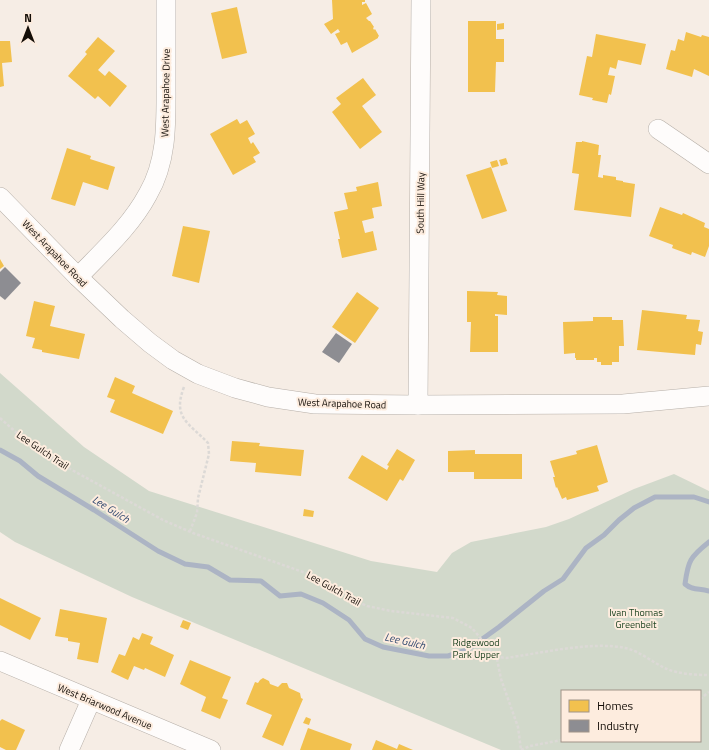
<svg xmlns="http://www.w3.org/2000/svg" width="709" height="750" font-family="'Titillium Web',sans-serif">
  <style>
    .green { fill: #d2d9cb; fill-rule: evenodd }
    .homes { fill: #f2c14e }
    .industry { fill: #8d8d92 }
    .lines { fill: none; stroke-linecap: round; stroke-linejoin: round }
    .stream { stroke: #acb4c4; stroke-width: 5 }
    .street-casing { stroke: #b6afa8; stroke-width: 20 }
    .path { stroke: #dcd9d6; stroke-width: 2.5; stroke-dasharray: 3 2; stroke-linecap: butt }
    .street { stroke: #fefcfb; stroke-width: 19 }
    .labels { text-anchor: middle; stroke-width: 4; stroke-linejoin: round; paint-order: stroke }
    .street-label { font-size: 10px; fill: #140e08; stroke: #fdecde }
    .park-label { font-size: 10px; fill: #204523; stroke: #fdecde }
    .water-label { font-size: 11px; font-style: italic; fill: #314970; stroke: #fdecde }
  </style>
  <rect width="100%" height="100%" fill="#f6ede5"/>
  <path class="green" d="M 0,373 L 84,447 L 149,491 L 371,561 L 437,572 L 452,553 L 471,542 L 546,527 L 569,519 L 634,489 L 674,474 L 709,491 L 709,750 L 501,750 L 132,597 L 15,542 L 0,532 ZM 562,691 L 700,691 L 700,741 L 562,741 Z"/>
  <g class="homes">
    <polygon points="332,0 365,0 365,2 362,2 362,5 366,3 372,14 366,18 369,21 370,21 374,27 373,28 374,30 375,29 379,36 378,37 378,38 352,53 347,42 341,45 335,34 340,32 338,29 331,34 324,24 333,19"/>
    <polygon points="237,7 247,53 222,59 211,13"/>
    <polygon points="468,21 496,21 496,39 504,39 504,62 496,62 495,92 468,92"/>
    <polygon points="504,23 504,29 497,30 497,24"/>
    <polygon points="686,32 701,37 702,35 709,37 709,76 694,69 692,77 666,69 671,50 675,51 678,39 684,41"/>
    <polygon points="596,34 646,44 641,65 618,60 616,69 610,67 608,75 615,76 611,95 609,94 607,103 592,100 593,98 579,95 587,56 592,57"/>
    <polygon points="98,37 115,51 98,70 105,76 109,71 127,86 110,107 98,96 95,99 68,76 87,54 85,52"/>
    <polygon points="0,41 10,41 12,62 2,63 4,86 0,87"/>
    <polygon points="363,78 376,95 362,106 382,132 360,149 332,112 341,104 336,98"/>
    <polygon points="237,119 240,124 247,120 255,134 248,138 251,144 253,142 260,153 253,157 256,162 233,175 210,134"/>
    <polygon points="582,141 599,145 598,155 601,155 598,177 603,178 603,175 616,177 616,180 623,181 623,182 635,184 631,217 574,210 579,174 572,173 576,142 582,142"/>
    <polygon points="67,148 91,156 90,159 115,167 108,190 83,182 75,206 51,199"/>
    <polygon points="506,158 508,164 501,166 499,160"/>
    <polygon points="497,160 499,166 492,168 490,162"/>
    <polygon points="491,167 507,211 482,219 466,175"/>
    <polygon points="378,182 382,206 372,208 374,218 362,221 365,233 373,231 377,250 342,258 338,239 340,239 334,212 348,209 344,193 357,191 356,187"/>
    <polygon points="660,207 682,215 683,213 705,223 704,227 709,229 709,246 705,257 692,252 691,255 672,248 673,245 649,236"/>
    <polygon points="183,226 210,231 199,283 172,276"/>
    <polygon points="0,259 4,266 0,269"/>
    <polygon points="467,291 498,292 497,295 507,296 507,315 495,314 495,316 498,316 498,352 470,352 471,322 467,322"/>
    <polygon points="357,292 379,308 355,343 332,327"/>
    <polygon points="34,301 55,306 50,326 85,334 79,359 42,352 42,350 32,348 35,338 26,336"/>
    <polygon points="642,310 687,315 686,319 700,320 698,331 703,332 701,345 696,344 695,355 637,350"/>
    <polygon points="593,317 612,317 612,320 623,320 624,346 619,346 619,362 612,362 612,365 601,365 601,362 597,362 597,358 594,358 594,360 576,360 576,358 575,358 575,353 564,354 563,322 593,321"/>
    <polygon points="115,377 135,386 132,393 173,411 163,434 110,412 115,400 107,397"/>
    <polygon points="232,441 260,443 259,446 304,450 301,476 255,472 256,463 230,461"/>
    <polygon points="597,445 608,482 597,486 599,491 567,500 566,497 562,499 557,487 556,488 553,477 555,477 550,461 577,454 576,451"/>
    <polygon points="397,449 415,460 403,481 400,479 387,501 348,478 362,455 387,470 389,466 387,465"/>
    <polygon points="475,450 475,454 522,454 522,479 474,479 474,472 448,472 448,451"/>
    <polygon points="304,509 314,511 313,517 303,516"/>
    <polygon points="0,598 41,618 30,640 0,625"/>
    <polygon points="60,609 107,618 98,663 77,659 80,643 68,641 68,638 55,636"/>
    <polygon points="183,620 191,623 188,630 180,627"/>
    <polygon points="142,633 153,637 150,644 174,655 165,677 145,668 144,670 134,666 128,680 111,672 119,654 125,656 133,637 139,640"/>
    <polygon points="190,660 231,677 222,698 228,700 220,719 201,711 206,697 180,684"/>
    <polygon points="263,678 269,681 270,684 278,687 282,683 287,683 289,688 300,693 301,698 303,699 283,746 262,737 272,715 246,704 255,682 258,683 260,680"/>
    <polygon points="306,717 311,719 309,725 303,723"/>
    <polygon points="2,719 25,730 16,750 6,750 0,747 0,721"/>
    <polygon points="308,728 352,744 350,750 300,750"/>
    <polygon points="376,740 397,749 399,744 413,750 372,750"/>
  </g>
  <g class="industry">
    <polygon points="5,267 21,283 5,300 0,296 0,272"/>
    <polygon points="336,333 352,344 339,363 322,352"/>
  </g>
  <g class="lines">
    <g class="stream">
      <polyline points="0,450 20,461 38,476 94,510 158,551 185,564 208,567 230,580 261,581 280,596 301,594 323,603 349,620 365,639 383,647 429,656 448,656 467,650 499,627 544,591 563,579 586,548 604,535 619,520 634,508 655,497 694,497 709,502"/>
      <path d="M 709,542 C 690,557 688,561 685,584 C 693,591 699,588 709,591"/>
    </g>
    <defs>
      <g id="street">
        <polyline points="658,129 709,164"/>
        <polyline points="0,197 78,277 122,319 150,343 173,360 198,374 235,388 268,397 315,404 418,405 623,404 709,396"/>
        <path d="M 78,277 C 103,251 131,226 148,194 C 168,160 166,120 166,82 C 166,55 166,27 166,0"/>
        <polyline points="418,405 421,0"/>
        <polyline points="0,661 211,750"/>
        <polyline points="69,750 91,700"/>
      </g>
    </defs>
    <use href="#street" class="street-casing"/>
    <g class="path">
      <path d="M 184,387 C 172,418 189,423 208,443 L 209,454 L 198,498 L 197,513 L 190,531"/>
      <path d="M 0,418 L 19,435 L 61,464 L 163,520 L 193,533 L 317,577 L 356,601 L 367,606 L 391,611 L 453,618 L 472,628 L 492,652 L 499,657 L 506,658 C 542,653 591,641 625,648 C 640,651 653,663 667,669 C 679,674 695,675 709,675"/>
      <polyline points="496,654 501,679 518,727 521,750"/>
      <polyline points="700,699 709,692"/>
      <polyline points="521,750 530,746 562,740"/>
    </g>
    <use href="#street" class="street"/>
  </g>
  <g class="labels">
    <g class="street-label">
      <text transform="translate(165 93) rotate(-89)" y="4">West Arapahoe Drive</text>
      <text transform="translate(420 203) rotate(-89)" y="4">South Hill Way</text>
      <text transform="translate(55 253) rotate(46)" y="4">West Arapahoe Road</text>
      <text transform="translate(342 403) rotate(2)" y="4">West Arapahoe Road</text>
      <text transform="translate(43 450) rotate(34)" y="4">Lee Gulch Trail</text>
      <text transform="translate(334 588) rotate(29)" y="4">Lee Gulch Trail</text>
      <text transform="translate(105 706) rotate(23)" y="4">West Briarwood Avenue</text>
    </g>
    <g class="park-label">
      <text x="636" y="616">Ivan Thomas<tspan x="636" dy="12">Greenbelt</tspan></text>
      <text x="476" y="646">Ridgewood<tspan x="476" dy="12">Park Upper</tspan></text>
    </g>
    <g class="water-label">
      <text transform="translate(111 509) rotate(32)" y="4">Lee Gulch</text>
      <text transform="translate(405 641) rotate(13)" y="4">Lee Gulch</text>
    </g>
  </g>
  <rect x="561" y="690" width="140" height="52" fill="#fdecde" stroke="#a09388"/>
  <rect x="569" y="700" width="20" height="12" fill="#f2c14e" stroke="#a09388"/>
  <text x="597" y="710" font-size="12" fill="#140e08">Homes</text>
  <rect x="569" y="720" width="20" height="12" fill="#8d8d92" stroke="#a09388"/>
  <text x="597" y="730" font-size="12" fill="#140e08">Industry</text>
  <g transform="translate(28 28)" stroke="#fdecde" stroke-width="3" paint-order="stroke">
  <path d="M0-3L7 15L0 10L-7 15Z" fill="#140e08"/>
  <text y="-6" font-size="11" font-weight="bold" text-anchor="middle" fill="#140e08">N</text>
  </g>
</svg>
